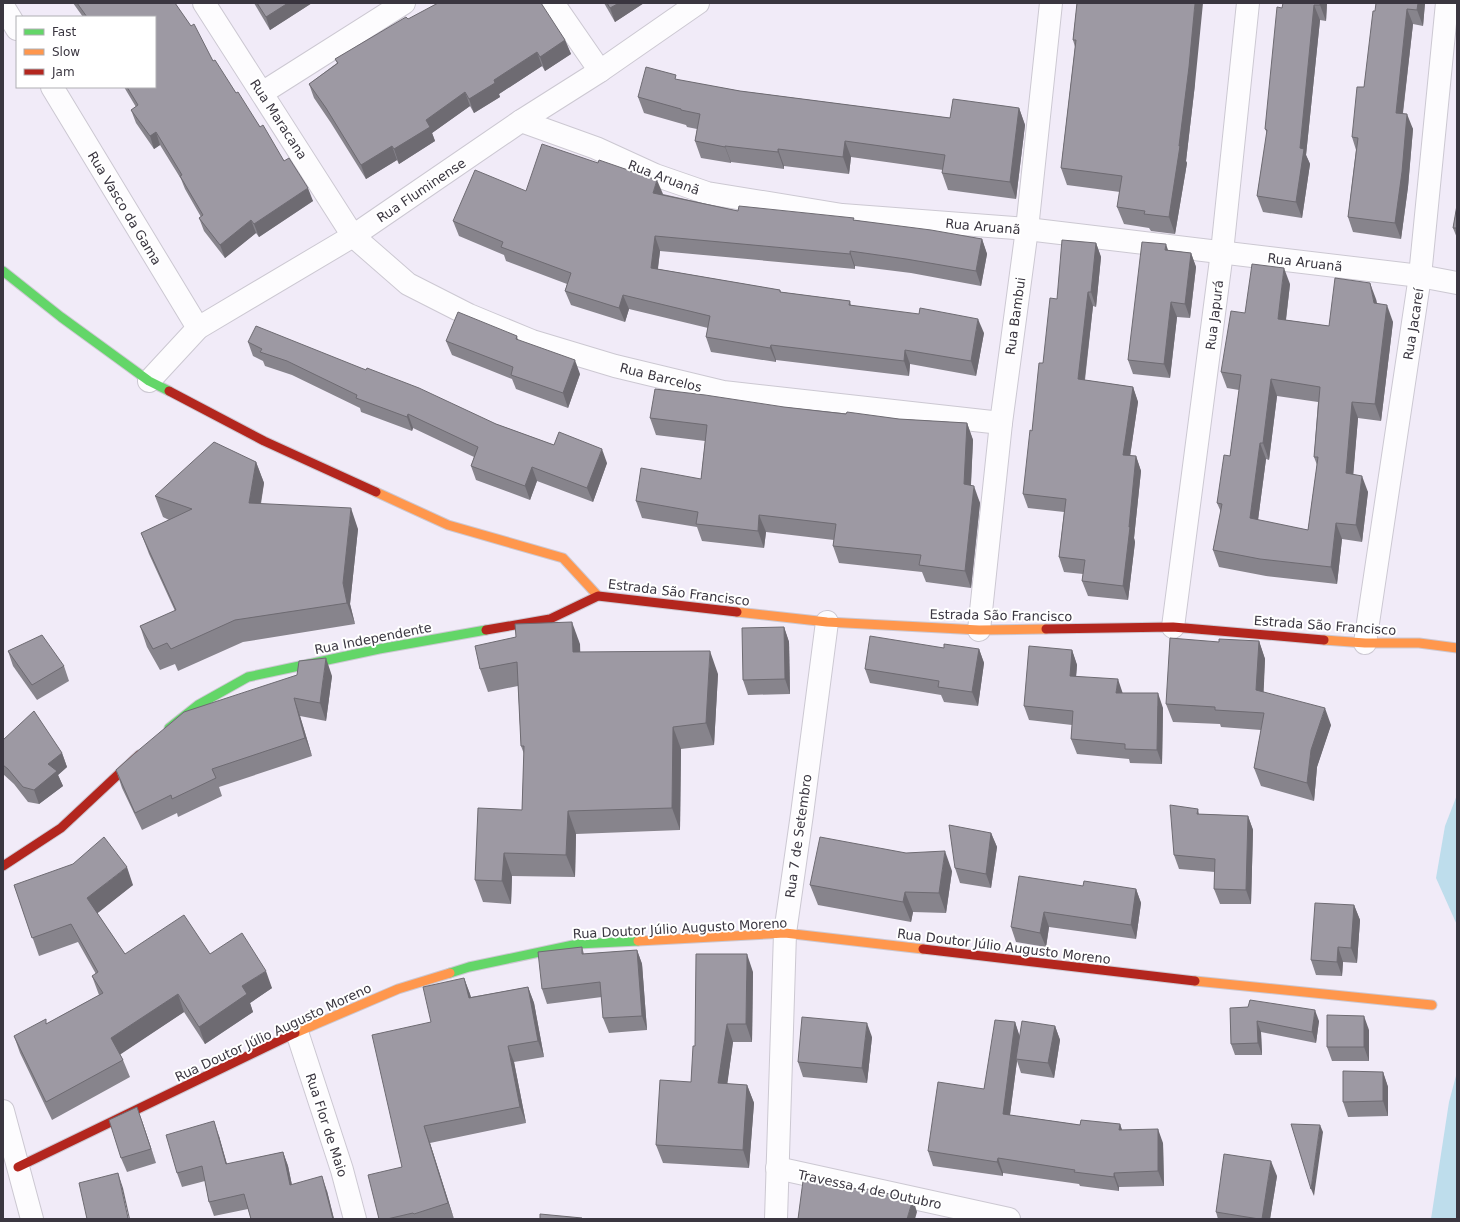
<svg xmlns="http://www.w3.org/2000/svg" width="1460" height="1222" font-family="'DejaVu Sans',sans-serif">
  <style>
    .water { fill: #beddec }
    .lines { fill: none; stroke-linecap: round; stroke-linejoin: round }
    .street-casing { stroke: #ccc8d2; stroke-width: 24 }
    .fast-casing { stroke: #ccc8d2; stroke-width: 11 }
    .slow-casing { stroke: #ccc8d2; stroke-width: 11 }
    .jam-casing { stroke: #ccc8d2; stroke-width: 11 }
    .street { stroke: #fdfcfe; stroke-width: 22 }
    .fast { stroke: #63d668; stroke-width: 9 }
    .slow { stroke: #ff974d; stroke-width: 9 }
    .jam { stroke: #b3261e; stroke-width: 9 }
    .wall { fill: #87848c; fill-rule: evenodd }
    .shaded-wall { fill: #6e6b72 }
    .building { fill: #9d99a3; stroke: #6e6b72; fill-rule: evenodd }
    .labels { text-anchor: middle; stroke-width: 4; stroke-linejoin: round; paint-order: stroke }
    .street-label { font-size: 13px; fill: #3a3640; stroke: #fff }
  </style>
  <rect width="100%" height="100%" fill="#f1ebf8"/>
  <g class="water">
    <polygon points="1457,795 1457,925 1436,878 1445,826"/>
    <polygon points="1457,1072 1457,1219 1431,1219 1449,1102"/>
  </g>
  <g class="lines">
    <defs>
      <g id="street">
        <polyline points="204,3 353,236 408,284 469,315 532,341 615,366 723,392 1001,423"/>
        <polyline points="553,3 600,71"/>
        <polyline points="3,6 17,29"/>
        <polyline points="52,87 198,328"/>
        <polyline points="262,93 404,3"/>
        <polyline points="521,121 596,148 655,175 707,193 842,215 1027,229 1420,276 1457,283"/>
        <polyline points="149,381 198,328 353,236 521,121 600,71 698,3"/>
        <polyline points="1173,627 1222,252 1248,3"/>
        <polyline points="979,630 1001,423 1027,229 1051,3"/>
        <polyline points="1365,643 1420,276 1447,3"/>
        <polyline points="297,1032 342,1170 355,1219"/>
        <polyline points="3,1111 32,1219"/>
        <polyline points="777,1168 1009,1219"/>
        <polyline points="776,1219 785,933 802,814 827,622"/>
      </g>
      <g id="fast">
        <polyline points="3,271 61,317 149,381 169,391"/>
        <polyline points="169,728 198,705 248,677 379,649 486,630"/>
        <polyline points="450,973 469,967 578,944 638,941"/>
      </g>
      <g id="slow">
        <polyline points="376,492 448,525 563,558 598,596"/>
        <polyline points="737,612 827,622 979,630 1046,629"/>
        <polyline points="1324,640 1365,643 1419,643 1457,648"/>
        <polyline points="638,941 785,933 923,949"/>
        <polyline points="1195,981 1432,1005"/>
        <polyline points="295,1033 398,989 450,973"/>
      </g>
      <g id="jam">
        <polyline points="169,391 264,441 376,492"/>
        <polyline points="1046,629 1173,627 1324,640"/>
        <polyline points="486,630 550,619 598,596 737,612"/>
        <polyline points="3,866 61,828 139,755"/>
        <polyline points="923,949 1195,981"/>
        <polyline points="18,1167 295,1033"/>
      </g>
    </defs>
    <use href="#street" class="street-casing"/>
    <use href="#fast" class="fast-casing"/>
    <use href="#slow" class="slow-casing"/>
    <use href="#jam" class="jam-casing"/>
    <use href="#street" class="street"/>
    <use href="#fast" class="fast"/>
    <use href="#slow" class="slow"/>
    <use href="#jam" class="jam"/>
  </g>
  <g class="wall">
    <polygon points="73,3 175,3 213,61 313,201 259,237 256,233 225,258 204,231 199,218 201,217 185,189 181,179 160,145 154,149 136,123 131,110 136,107 124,87 155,87 155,17 83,17"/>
    <polygon points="254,3 312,3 270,30"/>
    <polygon points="604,3 644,3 615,22"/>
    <polygon points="1077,3 1195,84 1186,161 1187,163 1175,234 1151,231 1149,228 1124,224 1117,207 1120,192 1067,185 1061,168 1075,47 1073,40"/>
    <polygon points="1327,3 1326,21 1320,20 1306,155 1310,164 1302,218 1263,212 1257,196 1267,133 1265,129 1282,8"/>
    <polygon points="1425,3 1423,26 1413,24 1403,113 1413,129 1408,187 1401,239 1353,232 1348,217 1356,150 1352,137 1364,87 1375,11"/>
    <polygon points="408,19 565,40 571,54 545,71 542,66 499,94 500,97 474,113 470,106 432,133 435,141 399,164 397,160 366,179 331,123 314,98 309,84 337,63 335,59"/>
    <polygon points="678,80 740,91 950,118 1019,108 1025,125 1016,199 948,190 942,173 943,170 851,157 849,174 784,166 784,169 731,162 731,163 701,158 695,141 697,129 687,127 686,125 644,113 638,97"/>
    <polygon points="526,191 663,194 738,211 854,220 982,239 987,254 981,286 911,273 855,266 855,269 660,251 658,269 780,290 781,292 850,301 851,305 984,333 976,376 910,364 909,376 776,360 776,362 711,352 706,337 708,328 629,309 625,322 571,305 565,291 567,284 506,261 504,255 459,236 453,221"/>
    <polygon points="1457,205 1457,238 1453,228"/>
    <polygon points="1096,243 1101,257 1096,307 1093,306 1085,380 1133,387 1138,402 1130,456 1136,456 1141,471 1134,538 1135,542 1128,600 1088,596 1082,581 1083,574 1064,572 1059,557 1064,512 1028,508 1023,494 1032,431 1043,363 1057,299"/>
    <polygon points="1168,250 1191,253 1196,267 1190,318 1177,317 1170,378 1133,374 1128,360"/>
    <path d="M 1290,284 L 1286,320 L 1329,326 L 1376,299 L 1377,304 L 1393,322 L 1381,421 L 1358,418 L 1353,474 L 1368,492 L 1362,542 L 1342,539 L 1337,584 L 1266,576 L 1219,567 L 1213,550 L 1221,512 L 1217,503 L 1230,456 L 1239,390 L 1227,388 L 1221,372 L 1245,313 ZM 1277,396 L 1318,402 L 1314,457 L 1317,465 L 1308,530 L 1258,520 L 1266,459 L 1269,460 Z"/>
    <polygon points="517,336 518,340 580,374 568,408 516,389 512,379 452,355 446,341"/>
    <polygon points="248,342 496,424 554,445 607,463 593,502 537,481 530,500 476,480 471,466 474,457 413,428 412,431 361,412 360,408 292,375 265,366 263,361 253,356"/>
    <polygon points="784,407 899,419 967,423 973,440 971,485 980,503 971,588 926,582 922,572 839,563 833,546 834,540 766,532 764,548 702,541 697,527 642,518 636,501 701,479 705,441 656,435 650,418"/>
    <polygon points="256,462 264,483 261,504 358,529 350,604 355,624 243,642 178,671 175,664 160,670 147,647 140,626 175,611 149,554 141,533 169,520 163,517 155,496"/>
    <polygon points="784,627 789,642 790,694 748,695 743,680"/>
    <polygon points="516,637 580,644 580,652 718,674 714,745 681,749 680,830 576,834 575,877 512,876 511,904 483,902 475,880 522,810 524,754 521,746 518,686 488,692 480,669"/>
    <polygon points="1259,641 1265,659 1263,692 1331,725 1317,767 1314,801 1261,786 1254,768 1261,730 1221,727 1220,724 1173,722 1166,704 1219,642"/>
    <polygon points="944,648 979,649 984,663 978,706 944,702 941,695 870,683 865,669"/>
    <polygon points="1072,650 1077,665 1076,676 1163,708 1162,764 1130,763 1129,759 1077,754 1071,739 1072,725 1029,720 1024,706"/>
    <polygon points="8,651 64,666 69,681 37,700 13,666"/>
    <polygon points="332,676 326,721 300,716 312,756 219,787 222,796 178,817 177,813 142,830 122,788 116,770"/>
    <polygon points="3,740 62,753 67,767 58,775 63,786 39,804 28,802 14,784 3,774"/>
    <polygon points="1198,809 1199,814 1248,816 1253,830 1251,904 1220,904 1214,889 1215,872 1179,869 1174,855"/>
    <polygon points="991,833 997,847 991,888 960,883 955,868"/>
    <polygon points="952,871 946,913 913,912 911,922 818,905 810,885"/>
    <polygon points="14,885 133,885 97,913 125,954 210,954 272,988 250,1003 253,1012 205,1044 184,1012 120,1054 123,1060 130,1077 52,1120 20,1053 14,1036 48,1023 99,995 92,976 96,974 78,942 39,956"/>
    <polygon points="1083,886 1136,889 1141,903 1136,939 1049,927 1046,947 1016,942 1011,927"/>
    <polygon points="1354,905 1360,920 1357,963 1343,962 1342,976 1316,975 1311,960"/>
    <polygon points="582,947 584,954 637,950 642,964 647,1030 609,1033 603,1018 602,997 547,1004 542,989"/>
    <polygon points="753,972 752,1042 733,1042 727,1084 747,1085 754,1103 749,1168 663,1163 656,1145 691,1082 695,1046"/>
    <polygon points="464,978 471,997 528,987 534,1003 544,1057 514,1062 526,1123 430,1143 454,1219 379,1219 402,1167 431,1022"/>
    <polygon points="1230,1008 1319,1021 1316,1043 1261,1032 1262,1055 1235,1055 1231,1044"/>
    <polygon points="1015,1022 1019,1036 1055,1026 1060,1040 1054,1078 1021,1073 1017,1061 1010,1115 1080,1125 1120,1124 1122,1130 1163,1143 1164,1186 1119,1187 1119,1191 1080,1186 1079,1184 1003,1173 1003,1176 933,1166 928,1151 984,1089"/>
    <polygon points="1369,1030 1369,1061 1332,1061 1327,1047"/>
    <polygon points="872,1037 867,1083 803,1077 798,1062"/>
    <polygon points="1383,1072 1388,1087 1388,1116 1348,1117 1343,1102"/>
    <polygon points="142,1121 156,1163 127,1172 121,1158"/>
    <polygon points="219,1136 227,1164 283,1152 288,1166 292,1185 327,1191 334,1219 251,1219 248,1209 214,1216 209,1202 205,1181 182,1187 177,1173"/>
    <polygon points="1277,1176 1270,1219 1218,1219 1216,1212"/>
  </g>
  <g class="shaded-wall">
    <polygon points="288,3 312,3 270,30 266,17"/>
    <polygon points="619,3 644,3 615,22 610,8"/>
    <polygon points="1195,3 1203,3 1195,84 1186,161 1187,163 1175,234 1169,217 1179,146"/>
    <polygon points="1320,3 1327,3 1326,21 1320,5"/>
    <polygon points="1418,3 1425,3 1423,26 1417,10"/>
    <polygon points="1314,5 1320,20 1306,155 1310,164 1302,218 1296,202 1300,148"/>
    <polygon points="1407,9 1413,24 1401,128 1396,113"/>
    <polygon points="565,40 571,54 545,71 540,57"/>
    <polygon points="537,52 542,66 499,94 500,97 474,113 469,99 494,80"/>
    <polygon points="465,92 470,106 432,133 435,141 399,164 394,149 426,120"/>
    <polygon points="1019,108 1025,125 1016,199 1010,182"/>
    <polygon points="1407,114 1413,129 1408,187 1401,239 1395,223"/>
    <polygon points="156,132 160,145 154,149 150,136"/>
    <polygon points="845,141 851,157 849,174 843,157"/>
    <polygon points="392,146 397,160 366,179 361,165"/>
    <polygon points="725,146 731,162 731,163 725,147"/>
    <polygon points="778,149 784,166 784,169 778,152"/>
    <polygon points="657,180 663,194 659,207 653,193"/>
    <polygon points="308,188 313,201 259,237 254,224"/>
    <polygon points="251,220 256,233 225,258 220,245"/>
    <polygon points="655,236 660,251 656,282 651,268"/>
    <polygon points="982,239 987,254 981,286 976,271"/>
    <polygon points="1096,243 1101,257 1096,307 1091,292"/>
    <polygon points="1166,244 1171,259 1165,250"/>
    <polygon points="850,251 855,266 855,269 850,254"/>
    <polygon points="1191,253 1196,267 1190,318 1185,304"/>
    <polygon points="1284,268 1290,284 1284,335 1278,319"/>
    <polygon points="1370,283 1376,299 1380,320 1374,303"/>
    <polygon points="1088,292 1093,306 1083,393 1078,379"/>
    <polygon points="623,295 629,309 625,322 619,308"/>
    <polygon points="1171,302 1177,317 1170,378 1164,364"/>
    <polygon points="1387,305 1393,322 1381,421 1375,404"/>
    <polygon points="978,319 984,333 976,376 971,361"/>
    <polygon points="771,345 776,360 776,362 770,348"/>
    <polygon points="905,350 910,364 909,376 904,361"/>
    <polygon points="575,360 580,374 568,408 563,393"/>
    <polygon points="1271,379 1277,396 1269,460 1263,443"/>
    <polygon points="1133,387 1138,402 1128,470 1123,455"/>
    <polygon points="1352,402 1358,418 1352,490 1346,473"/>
    <polygon points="408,414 413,428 412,431 407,417"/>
    <polygon points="967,423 973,440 970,501 964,484"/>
    <polygon points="1260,443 1266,459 1256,535 1250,518"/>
    <polygon points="602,449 607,463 593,502 587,488"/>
    <polygon points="1136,456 1141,471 1134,538 1135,542 1128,600 1123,586"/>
    <polygon points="256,462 264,483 257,524 249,503"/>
    <polygon points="532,467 537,481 530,500 525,486"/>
    <polygon points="1362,476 1368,492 1362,542 1356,525"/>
    <polygon points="974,486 980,503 971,588 965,571"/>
    <polygon points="351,508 358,529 350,604 355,624 347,603 343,583"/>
    <polygon points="759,515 766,532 764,548 758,531"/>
    <polygon points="1336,523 1342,539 1337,584 1331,567"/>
    <polygon points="572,622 580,644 581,675 573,652"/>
    <polygon points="784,627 789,642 790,694 785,679"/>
    <polygon points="1259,641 1265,659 1263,708 1256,690"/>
    <polygon points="979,649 984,663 978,706 972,692"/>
    <polygon points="1072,650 1077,665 1075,690 1070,676"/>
    <polygon points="710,651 718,674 714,745 706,723"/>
    <polygon points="326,658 332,676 326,721 320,703"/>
    <polygon points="1118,679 1123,694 1116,693"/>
    <polygon points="1158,693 1163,708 1162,764 1157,750"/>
    <polygon points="294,698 300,716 312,756 305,738"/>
    <polygon points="1325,708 1331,725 1317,767 1314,801 1307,783 1311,750"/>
    <polygon points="673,727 681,749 680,830 672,808"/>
    <polygon points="62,753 67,767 58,775 63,786 39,804 34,790 48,764"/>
    <polygon points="568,811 576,834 575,877 566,855"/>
    <polygon points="1248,816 1253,830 1251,904 1246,890"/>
    <polygon points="991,833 997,847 991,888 986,874"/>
    <polygon points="945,851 952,871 946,913 939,893"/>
    <polygon points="504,853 512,876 511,904 502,881"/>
    <polygon points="127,867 133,885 94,916 87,898"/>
    <polygon points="1136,889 1141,903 1136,939 1131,925"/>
    <polygon points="905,892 913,912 911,922 903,902"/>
    <polygon points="1354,905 1360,920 1357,963 1351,948"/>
    <polygon points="1044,912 1049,927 1046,947 1040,933"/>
    <polygon points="1338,947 1343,962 1342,976 1337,962"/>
    <polygon points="637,950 642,964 647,1030 642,1016"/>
    <polygon points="747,954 753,972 752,1042 746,1024"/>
    <polygon points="266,971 272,988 250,1003 253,1012 205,1044 199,1027 242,986"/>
    <polygon points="464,978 470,994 475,1014 469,998"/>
    <polygon points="528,987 534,1003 544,1057 538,1041"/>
    <polygon points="178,994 184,1012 118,1056 111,1038"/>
    <polygon points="1315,1010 1319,1021 1316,1043 1312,1032"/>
    <polygon points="1364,1016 1369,1030 1369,1061 1364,1047"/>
    <polygon points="1257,1021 1261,1032 1262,1055 1258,1043"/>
    <polygon points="1015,1022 1020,1037 1016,1059 1017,1061 1008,1129 1003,1114"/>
    <polygon points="867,1023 872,1037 867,1083 862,1068"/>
    <polygon points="727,1024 733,1042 725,1101 718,1083"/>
    <polygon points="1055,1026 1060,1040 1054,1078 1048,1063"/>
    <polygon points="508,1046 514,1062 526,1123 520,1107"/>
    <polygon points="1383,1072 1388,1087 1388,1116 1383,1101"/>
    <polygon points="747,1085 754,1103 749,1168 743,1150"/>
    <polygon points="137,1107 142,1121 156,1163 151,1149"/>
    <polygon points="214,1121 219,1136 231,1179 226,1164"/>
    <polygon points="1120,1124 1125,1139 1119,1130"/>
    <polygon points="1320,1125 1323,1132 1314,1196 1311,1189"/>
    <polygon points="424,1126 430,1143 454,1219 448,1203"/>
    <polygon points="1158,1129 1163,1143 1164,1186 1158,1171"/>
    <polygon points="283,1152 288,1166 295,1200 290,1185"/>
    <polygon points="998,1158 1003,1173 1003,1176 997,1162"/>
    <polygon points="1271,1161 1277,1176 1270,1219 1262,1219"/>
    <polygon points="118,1173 123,1188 130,1219 129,1219"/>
    <polygon points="1114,1173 1119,1187 1119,1191 1114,1177"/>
    <polygon points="322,1176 327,1191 334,1219 333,1219"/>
    <polygon points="913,1199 917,1212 915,1219 907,1219"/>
  </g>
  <g class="building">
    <polygon points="77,3 175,3 191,26 194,24 213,61 215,60 236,93 238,92 260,127 263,125 284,161 289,158 308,188 254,224 251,220 220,245 199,218 203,215 180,176 182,175 156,132 150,136 131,110 138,105 127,87 155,87 155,17 87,17"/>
    <polygon points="257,3 288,3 266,17"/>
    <polygon points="438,3 541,3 565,40 540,57 537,52 494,80 495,83 469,99 465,92 426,120 430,127 394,149 392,146 361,165 326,108 309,84 338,63 335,59 406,17 408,19"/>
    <polygon points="607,3 619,3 610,8"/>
    <polygon points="1077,3 1195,3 1189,67 1179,146 1180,146 1169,217 1144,214 1145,211 1117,207 1122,176 1061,168 1076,40 1073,40"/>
    <polygon points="1283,3 1320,3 1320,5 1314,5 1300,148 1304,149 1296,202 1257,196 1267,130 1265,129 1277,7 1282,8"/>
    <polygon points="1376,3 1418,3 1417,10 1407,9 1396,113 1407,114 1402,172 1395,223 1348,217 1358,138 1352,137 1357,87 1364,87 1373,11 1375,11"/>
    <polygon points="646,67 676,75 675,79 740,91 950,118 953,99 1019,108 1010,182 942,173 945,155 845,141 843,157 778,149 778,152 725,146 725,147 695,141 700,114 681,110 681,109 638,97"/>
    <polygon points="542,144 598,163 599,160 657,180 653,193 738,211 739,206 854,218 853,220 931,230 982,239 976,271 906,259 850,251 850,254 655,236 651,268 780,290 780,292 850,301 849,305 919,314 920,308 978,319 971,361 905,350 904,361 771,345 770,348 706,337 710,316 623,295 619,308 565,291 571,273 501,247 503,242 453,221 475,170 526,191"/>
    <polygon points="1457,205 1457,228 1453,228"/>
    <polygon points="1062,240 1096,243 1091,292 1088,292 1078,379 1133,387 1123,455 1136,456 1129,527 1130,527 1123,586 1082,581 1085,560 1059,557 1066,499 1023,494 1030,430 1032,431 1039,363 1043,363 1050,298 1057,299"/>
    <polygon points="1142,242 1166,244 1165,250 1191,253 1185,304 1171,302 1164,364 1128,360"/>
    <path d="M 1252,264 L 1284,268 L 1278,319 L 1329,326 L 1335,278 L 1370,283 L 1374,303 L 1387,305 L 1375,404 L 1352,402 L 1346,473 L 1362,476 L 1356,525 L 1336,523 L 1331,567 L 1260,559 L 1213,550 L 1222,504 L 1217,503 L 1224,455 L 1230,456 L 1241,375 L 1221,372 L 1231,311 L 1245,313 ZM 1271,379 L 1320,387 L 1314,457 L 1318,457 L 1308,530 L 1250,518 L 1260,443 L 1263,443 Z"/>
    <polygon points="458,312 517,336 516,339 575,360 563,393 511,375 513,367 446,341"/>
    <polygon points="256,326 366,370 367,368 419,388 496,424 554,445 559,432 602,449 587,488 532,467 525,486 471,466 478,447 408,414 407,417 356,398 357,395 287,361 260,352 262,349 248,342"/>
    <polygon points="655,389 705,395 784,407 846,414 847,412 899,419 967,423 964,484 974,486 965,571 919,565 921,555 833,546 836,524 759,515 758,531 696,524 698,512 636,501 641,468 701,479 707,425 650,418"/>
    <polygon points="214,442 256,462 249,503 351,508 343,583 347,603 235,620 171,649 167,643 153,649 140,626 176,610 141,533 192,509 155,496"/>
    <polygon points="572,622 573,652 710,651 706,723 673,727 672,808 568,811 566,855 504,853 502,881 475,880 478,808 522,810 524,746 521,746 517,662 480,669 475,646 516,637 515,624"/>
    <polygon points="784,627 785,679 743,680 742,628"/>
    <polygon points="42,635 64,666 32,685 8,651"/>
    <polygon points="870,636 944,648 944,644 979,649 972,692 938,687 939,681 865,669"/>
    <polygon points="1170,638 1219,642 1219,639 1259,641 1256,690 1325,708 1311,750 1307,783 1254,768 1264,713 1215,710 1215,707 1166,704"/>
    <polygon points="1029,646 1072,650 1070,676 1118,679 1116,693 1158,693 1157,750 1125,749 1125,744 1071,739 1073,711 1024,706"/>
    <polygon points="326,658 320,703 294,698 305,738 212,769 216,778 172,799 171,795 135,813 116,770 134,754 184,712 297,675 299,661"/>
    <polygon points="34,711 62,753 48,764 57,771 34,790 23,787 8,769 3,765 3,740"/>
    <polygon points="1170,805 1198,809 1197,814 1248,816 1246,890 1214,889 1215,859 1174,855"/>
    <polygon points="949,825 991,833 986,874 955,868"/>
    <polygon points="104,837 127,867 87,898 125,954 184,915 210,954 242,933 266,971 242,986 247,994 199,1027 178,994 111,1038 123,1060 46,1102 14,1036 46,1019 46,1024 103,993 92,976 98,972 71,924 32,938 14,885 73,864"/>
    <polygon points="820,837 906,853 945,851 939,893 905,892 903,902 810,885"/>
    <polygon points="1019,876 1083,886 1084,881 1136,889 1131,925 1044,912 1040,933 1011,927"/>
    <polygon points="1315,903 1354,905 1351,948 1338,947 1337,962 1311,960"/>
    <polygon points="582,947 582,954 637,950 642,1016 603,1018 600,982 542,989 538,952"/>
    <polygon points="696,954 747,954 746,1024 727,1024 718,1083 747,1085 743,1150 656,1145 660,1080 691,1082 693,1046 695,1046"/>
    <polygon points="464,978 469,998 528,987 538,1041 508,1046 520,1107 424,1126 448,1203 414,1214 413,1213 387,1219 379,1219 368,1175 402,1167 372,1035 431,1022 423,987"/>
    <polygon points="1250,1000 1315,1010 1312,1032 1257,1021 1258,1043 1231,1044 1230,1008 1248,1007"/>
    <polygon points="1327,1015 1364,1016 1364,1047 1327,1047"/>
    <polygon points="802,1017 867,1023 862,1068 798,1062"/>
    <polygon points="995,1020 1015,1022 1003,1114 1080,1125 1081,1120 1120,1124 1119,1130 1158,1129 1158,1171 1114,1173 1114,1177 1074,1172 1075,1170 998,1158 997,1162 928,1151 938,1082 984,1089"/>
    <polygon points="1022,1021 1055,1026 1048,1063 1016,1059"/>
    <polygon points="1343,1071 1383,1072 1383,1101 1343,1102"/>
    <polygon points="137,1107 151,1149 121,1158 109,1120"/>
    <polygon points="214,1121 226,1164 283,1152 290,1185 322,1176 333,1219 251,1219 244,1194 209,1202 202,1166 177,1173 166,1135"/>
    <polygon points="1291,1124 1320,1125 1311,1189"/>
    <polygon points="1224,1154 1271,1161 1262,1219 1259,1219 1216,1212"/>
    <polygon points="118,1173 128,1218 126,1219 87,1219 79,1183"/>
    <polygon points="803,1181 866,1190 867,1189 913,1199 907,1219 798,1219"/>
    <polygon points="540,1214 582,1218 582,1219 540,1219"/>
  </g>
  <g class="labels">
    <g class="street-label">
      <text transform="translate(279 119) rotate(57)" y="5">Rua Maracana</text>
      <text transform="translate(664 177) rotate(21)" y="5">Rua Aruanã</text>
      <text transform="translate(421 190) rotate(-34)" y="5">Rua Fluminense</text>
      <text transform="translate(125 208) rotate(59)" y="5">Rua Vasco da Gama</text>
      <text transform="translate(983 226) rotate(5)" y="5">Rua Aruanã</text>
      <text transform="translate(1305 262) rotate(7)" y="5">Rua Aruanã</text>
      <text transform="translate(1214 315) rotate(-83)" y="5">Rua Japurá</text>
      <text transform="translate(1015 316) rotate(-82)" y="5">Rua Bambui</text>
      <text transform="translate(1413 324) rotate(-81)" y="5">Rua Jacareí</text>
      <text transform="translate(661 377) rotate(14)" y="5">Rua Barcelos</text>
      <text transform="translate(679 592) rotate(7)" y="5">Estrada São Francisco</text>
      <text transform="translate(1001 615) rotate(1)" y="5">Estrada São Francisco</text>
      <text transform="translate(1325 625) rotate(4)" y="5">Estrada São Francisco</text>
      <text transform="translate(373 638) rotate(-11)" y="5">Rua Independente</text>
      <text transform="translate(798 836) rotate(-82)" y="5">Rua 7 de Setembro</text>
      <text transform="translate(680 928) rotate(-3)" y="5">Rua Doutor Júlio Augusto Moreno</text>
      <text transform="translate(1004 946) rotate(7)" y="5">Rua Doutor Júlio Augusto Moreno</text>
      <text transform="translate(273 1032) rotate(-25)" y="5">Rua Doutor Júlio Augusto Moreno</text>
      <text transform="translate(327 1125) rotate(72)" y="5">Rua Flor de Maio</text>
      <text transform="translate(870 1189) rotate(12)" y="5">Travessa 4 de Outubro</text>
    </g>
  </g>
  <rect width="1460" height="1222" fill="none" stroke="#3a3640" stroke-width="8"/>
  <rect x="16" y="16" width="140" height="72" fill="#ffffff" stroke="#b0afb3"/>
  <rect x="24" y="29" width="20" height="6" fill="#63d668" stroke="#b0afb3"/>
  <text x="52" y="36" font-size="12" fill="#3a3640">Fast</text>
  <rect x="24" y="49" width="20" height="6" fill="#ff974d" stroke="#b0afb3"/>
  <text x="52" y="56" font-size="12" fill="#3a3640">Slow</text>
  <rect x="24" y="69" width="20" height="6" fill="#b3261e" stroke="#b0afb3"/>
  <text x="52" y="76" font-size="12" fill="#3a3640">Jam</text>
</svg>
